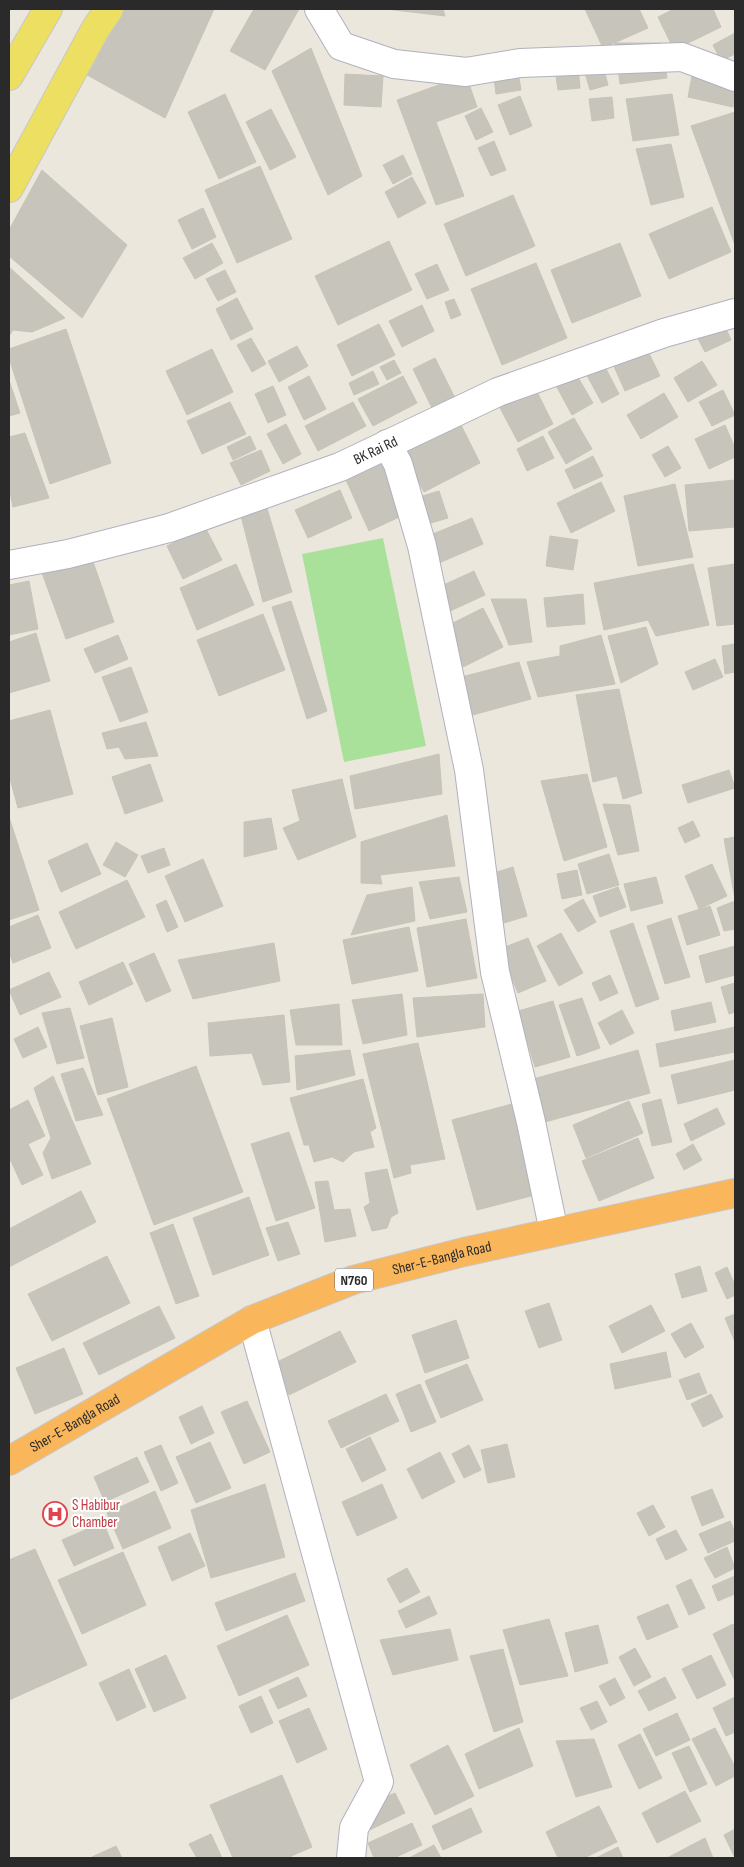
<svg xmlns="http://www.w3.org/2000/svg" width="744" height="1867" font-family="'Sofia Sans Condensed',sans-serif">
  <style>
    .green { fill: #a9e19b }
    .building { fill: #c7c4bc; stroke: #c7c4b6 }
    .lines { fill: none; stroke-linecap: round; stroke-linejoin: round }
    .minor-casing { stroke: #b0b1be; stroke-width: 30 }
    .major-casing { stroke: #c8c8c8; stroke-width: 30 }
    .highway-casing { stroke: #c8c8c8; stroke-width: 30 }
    .minor { stroke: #fff; stroke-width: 28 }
    .major { stroke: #ecdf61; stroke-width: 28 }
    .highway { stroke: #f9b65b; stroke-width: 28 }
    .labels { text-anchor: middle; stroke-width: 4; stroke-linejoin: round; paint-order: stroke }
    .shield { fill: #fff; stroke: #6a6a6a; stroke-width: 1 }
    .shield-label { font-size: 14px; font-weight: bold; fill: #2a2a2a }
    .street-label { font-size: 15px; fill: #2a2a2a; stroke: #fff }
    .health-label { font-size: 15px; fill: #be3a42; stroke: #fff; text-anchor: start }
  </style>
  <rect width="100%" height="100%" fill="#ece7dd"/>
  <polygon class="green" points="383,538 426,746 344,762 302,554"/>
  <g class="building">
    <polygon points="122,9 214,9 165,118 80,71"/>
    <polygon points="254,9 299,9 265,70 230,51"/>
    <polygon points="386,9 443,9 445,16"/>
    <polygon points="585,9 639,9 648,28 603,48"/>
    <polygon points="674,9 713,9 721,27 674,50 658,17"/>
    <polygon points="735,33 735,54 721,61 713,45"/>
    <polygon points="615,43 662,43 667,78 620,84"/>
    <polygon points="598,47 608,85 590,90 579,52"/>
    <polygon points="311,48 362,176 328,195 272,71"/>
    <polygon points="515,53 521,90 496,94 494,78"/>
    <polygon points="578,66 580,88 558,90 555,69"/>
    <polygon points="345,74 383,76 381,107 344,105"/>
    <polygon points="466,75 477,107 436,122 464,196 436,205 397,100"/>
    <polygon points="692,76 735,85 733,107 688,97"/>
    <polygon points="225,94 256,162 219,179 188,112"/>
    <polygon points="672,94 679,135 633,141 626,99"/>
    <polygon points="520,96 532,126 510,135 498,105"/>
    <polygon points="612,97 614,118 592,121 589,99"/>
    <polygon points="481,108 493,132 476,140 465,116"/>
    <polygon points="271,109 296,157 270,170 246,122"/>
    <polygon points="735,112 735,245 691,126"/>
    <polygon points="494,141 506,170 491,176 478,148"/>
    <polygon points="671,144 684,197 651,205 636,149"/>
    <polygon points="403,155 412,174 393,184 383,165"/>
    <polygon points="260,166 292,239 237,263 205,190"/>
    <polygon points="42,170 127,245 82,318 9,256 9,230"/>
    <polygon points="412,177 426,203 398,218 385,192"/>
    <polygon points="513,195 535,246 466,276 444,224"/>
    <polygon points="712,207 731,252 669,279 649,234"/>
    <polygon points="203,208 216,237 192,249 178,220"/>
    <polygon points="389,241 412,290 338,325 315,276"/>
    <polygon points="212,243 223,263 195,279 183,258"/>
    <polygon points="620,243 641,296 572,323 551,270"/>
    <polygon points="536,263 567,338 502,365 471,289"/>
    <polygon points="437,264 449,290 427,299 415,274"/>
    <polygon points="9,267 65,318 32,332 13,330 9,336"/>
    <polygon points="225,270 236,292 218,301 206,279"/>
    <polygon points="237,298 253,329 231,340 216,309"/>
    <polygon points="454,299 461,315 451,319 445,302"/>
    <polygon points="422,305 434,331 402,347 389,321"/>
    <polygon points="723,322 731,340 705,352 696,335"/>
    <polygon points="379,324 395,355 352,376 337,345"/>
    <polygon points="66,329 111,463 50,484 9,358 9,349"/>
    <polygon points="251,338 266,364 252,372 237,345"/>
    <polygon points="297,346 308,366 279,382 268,361"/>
    <polygon points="646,347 660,376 625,391 612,362"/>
    <polygon points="212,349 233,392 187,415 166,371"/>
    <polygon points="435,358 455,398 432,408 413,369"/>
    <polygon points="394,360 401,373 387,380 380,367"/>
    <polygon points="602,361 619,394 602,403 584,370"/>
    <polygon points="702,361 717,385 688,402 674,378"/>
    <polygon points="573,369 593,403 572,415 553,380"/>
    <polygon points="373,371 379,384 354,395 349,383"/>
    <polygon points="309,376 326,409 304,420 288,387"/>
    <polygon points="403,376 417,403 373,426 358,399"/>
    <polygon points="9,380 20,413 9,416"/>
    <polygon points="273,386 286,415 268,423 255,394"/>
    <polygon points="535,388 553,424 518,442 499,406"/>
    <polygon points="723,390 735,415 712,426 699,402"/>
    <polygon points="664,393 678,417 641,439 627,415"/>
    <polygon points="230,402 246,434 202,454 187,421"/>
    <polygon points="353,402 366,426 318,451 305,426"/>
    <polygon points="574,418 592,449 566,464 548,432"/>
    <polygon points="460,423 480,463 424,492 404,453"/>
    <polygon points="286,424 301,454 283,464 267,434"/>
    <polygon points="725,425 735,448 735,457 709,469 695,439"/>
    <polygon points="25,433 49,498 13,507 9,487 9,437"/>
    <polygon points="250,436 256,449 233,460 227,447"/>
    <polygon points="543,436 554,458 527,471 517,449"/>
    <polygon points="668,446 681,468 665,477 652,455"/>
    <polygon points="261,450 270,471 241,485 230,463"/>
    <polygon points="379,455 406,514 369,531 342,471"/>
    <polygon points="593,456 603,476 574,489 565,470"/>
    <polygon points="735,480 735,527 689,531 685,485"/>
    <polygon points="601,482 615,511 571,533 557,503"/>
    <polygon points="675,484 693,557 638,566 624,496"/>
    <polygon points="340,490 352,518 308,538 295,510"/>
    <polygon points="439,491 448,518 424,525 416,498"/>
    <polygon points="266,505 292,592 263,602 240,512"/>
    <polygon points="472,518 483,544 439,563 428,536"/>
    <polygon points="205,527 222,560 183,579 167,546"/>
    <polygon points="550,536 578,540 573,570 546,566"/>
    <polygon points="90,553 114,622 66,639 41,570"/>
    <polygon points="236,564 254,605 197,630 180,588"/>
    <polygon points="693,564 709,625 656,636 648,620 604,630 594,583"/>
    <polygon points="735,564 735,624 717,626 708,568"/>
    <polygon points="474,571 485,595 448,612 437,588"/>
    <polygon points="29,581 38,629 9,635 9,585"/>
    <polygon points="583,594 585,624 547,627 544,598"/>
    <polygon points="491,599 526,599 532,642 509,645"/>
    <polygon points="291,601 327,711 307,719 272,607"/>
    <polygon points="483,608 503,647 463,667 443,628"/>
    <polygon points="263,614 285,670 219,696 197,640"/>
    <polygon points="646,627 658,664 621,683 608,636"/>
    <polygon points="36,633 50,681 9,693 9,642"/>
    <polygon points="118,635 128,659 95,673 84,649"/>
    <polygon points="601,635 615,684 538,697 527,662 560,656 560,646"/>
    <polygon points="735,644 735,672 725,674 722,646"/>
    <polygon points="715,659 723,677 693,690 685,672"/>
    <polygon points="519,662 531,699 458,719 450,680"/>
    <polygon points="131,667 148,712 120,722 102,677"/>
    <polygon points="619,689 642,793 623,799 617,776 593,782 576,695"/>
    <polygon points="50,710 73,794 18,808 9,775 9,721"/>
    <polygon points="146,722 158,756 125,759 119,747 107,749 102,733"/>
    <polygon points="439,754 442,794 355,809 350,776"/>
    <polygon points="150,764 163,801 125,814 112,777"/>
    <polygon points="729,770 735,788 688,803 682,785"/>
    <polygon points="587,774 607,847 564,861 541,781"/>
    <polygon points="342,779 356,837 298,860 283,828 300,821 292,790"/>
    <polygon points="603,804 630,805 639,851 618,855"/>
    <polygon points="447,815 455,866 380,875 382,884 361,883 361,842"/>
    <polygon points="9,817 39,910 9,920"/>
    <polygon points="271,818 277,849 244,857 244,822"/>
    <polygon points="693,821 700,836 685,843 678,828"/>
    <polygon points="735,837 735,899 724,839"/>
    <polygon points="116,842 138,855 125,877 103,865"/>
    <polygon points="87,843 101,874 61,892 48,861"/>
    <polygon points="164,848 170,865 148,873 141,856"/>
    <polygon points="609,854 619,885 587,894 578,864"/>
    <polygon points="203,859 223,906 185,922 165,876"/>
    <polygon points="712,864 727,896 699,909 685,876"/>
    <polygon points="513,867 527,916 504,923 490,874"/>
    <polygon points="577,870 582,895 562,899 557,874"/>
    <polygon points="459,877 467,912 430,919 419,882"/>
    <polygon points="656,877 663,903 631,911 624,884"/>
    <polygon points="127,880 145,917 76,949 59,912"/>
    <polygon points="412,887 415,921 351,935 367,895"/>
    <polygon points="618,887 626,907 600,917 593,896"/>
    <polygon points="583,899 596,922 578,932 564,910"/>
    <polygon points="166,900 178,927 167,932 156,905"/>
    <polygon points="735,901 735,929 724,931 717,908"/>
    <polygon points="710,906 720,935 687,945 678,916"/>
    <polygon points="38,915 51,948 13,963 9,952 9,927"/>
    <polygon points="671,918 690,977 665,984 647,926"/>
    <polygon points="466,919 477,978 427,987 417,928"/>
    <polygon points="633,923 659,999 636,1007 610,931"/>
    <polygon points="409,927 418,971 352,984 343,940"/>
    <polygon points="561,933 583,973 559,986 537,946"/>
    <polygon points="528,938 546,981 518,993 500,949"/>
    <polygon points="274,943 280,981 193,999 178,960"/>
    <polygon points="735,946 735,975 706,983 699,956"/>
    <polygon points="154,953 171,991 146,1002 129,964"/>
    <polygon points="123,962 133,984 89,1005 79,982"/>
    <polygon points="49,972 61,997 20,1015 9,990"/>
    <polygon points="610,975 618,993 600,1001 592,983"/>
    <polygon points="735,983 735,1012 729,1014 721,987"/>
    <polygon points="402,994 407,1035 363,1044 352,1000"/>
    <polygon points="483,994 485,1027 417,1037 413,998"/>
    <polygon points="582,998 600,1048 577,1056 559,1005"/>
    <polygon points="553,1001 570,1057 535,1067 518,1011"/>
    <polygon points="711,1002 716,1022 675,1031 671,1011"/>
    <polygon points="339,1004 342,1045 296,1045 290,1010"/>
    <polygon points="70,1008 84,1058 57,1064 42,1013"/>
    <polygon points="622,1010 634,1033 610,1045 598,1023"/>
    <polygon points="284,1015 290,1082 263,1085 252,1053 210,1056 208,1023"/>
    <polygon points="112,1018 128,1087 98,1095 80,1026"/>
    <polygon points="38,1027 47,1047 23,1058 14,1039"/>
    <polygon points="735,1027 735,1052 660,1067 656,1044"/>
    <polygon points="418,1043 445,1159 410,1165 411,1173 394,1178 363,1054"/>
    <polygon points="350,1050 355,1075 297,1090 295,1056"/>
    <polygon points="638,1050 650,1093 545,1122 533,1079"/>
    <polygon points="735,1060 735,1090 678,1104 671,1075"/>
    <polygon points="196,1066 243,1192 154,1225 107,1099"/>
    <polygon points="83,1068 103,1115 76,1121 61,1074"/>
    <polygon points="53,1076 91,1164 52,1179 43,1153 51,1138 34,1088"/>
    <polygon points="363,1079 376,1128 370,1132 374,1147 354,1152 343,1162 332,1157 314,1162 309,1145 304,1145 290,1098"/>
    <polygon points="661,1099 672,1142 652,1146 642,1104"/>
    <polygon points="28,1100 45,1136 28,1144 43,1175 22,1185 9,1157 9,1110"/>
    <polygon points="629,1101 643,1133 586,1158 573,1125"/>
    <polygon points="512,1104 535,1195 477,1210 452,1120"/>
    <polygon points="717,1108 725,1124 691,1141 684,1124"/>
    <polygon points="289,1132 315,1208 276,1221 251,1144"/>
    <polygon points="638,1138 654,1178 599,1201 582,1161"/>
    <polygon points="693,1144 702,1160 684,1170 676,1154"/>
    <polygon points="387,1169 398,1213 391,1217 387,1228 372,1231 364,1207 370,1203 365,1173"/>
    <polygon points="328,1181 334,1210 350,1209 356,1236 325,1242 315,1182"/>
    <polygon points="81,1191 96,1222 9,1267 9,1229"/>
    <polygon points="249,1197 269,1255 213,1275 193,1218"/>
    <polygon points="288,1222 300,1254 278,1261 266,1228"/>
    <polygon points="173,1224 199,1296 176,1304 150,1233"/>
    <polygon points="107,1256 130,1303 52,1341 28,1294"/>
    <polygon points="700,1266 707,1291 682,1298 675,1274"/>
    <polygon points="727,1267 735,1285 735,1295 727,1299 715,1273"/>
    <polygon points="549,1303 562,1340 539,1348 525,1311"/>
    <polygon points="651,1305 665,1331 622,1353 609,1326"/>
    <polygon points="159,1306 175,1338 99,1375 83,1343"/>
    <polygon points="735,1314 735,1342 725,1318"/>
    <polygon points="456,1320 469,1358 425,1373 412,1335"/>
    <polygon points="691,1323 704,1347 685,1358 671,1334"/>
    <polygon points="340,1331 356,1362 289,1395 273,1364"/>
    <polygon points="64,1348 83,1394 35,1414 16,1368"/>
    <polygon points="666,1352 671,1377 615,1389 610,1364"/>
    <polygon points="467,1364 483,1400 441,1418 425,1381"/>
    <polygon points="699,1373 707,1393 687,1400 679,1380"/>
    <polygon points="420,1384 436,1422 411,1432 396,1394"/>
    <polygon points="386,1394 399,1421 341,1448 328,1421"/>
    <polygon points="711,1394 723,1417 703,1427 691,1404"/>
    <polygon points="247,1401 270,1452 244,1464 221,1412"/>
    <polygon points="202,1406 214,1433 191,1444 179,1417"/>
    <polygon points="370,1437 386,1470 362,1482 346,1449"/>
    <polygon points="210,1442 231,1488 196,1503 176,1457"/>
    <polygon points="507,1444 515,1477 488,1483 481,1450"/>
    <polygon points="161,1445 178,1483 161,1491 144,1452"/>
    <polygon points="469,1445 481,1470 464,1478 452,1454"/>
    <polygon points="440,1452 455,1482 422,1499 407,1469"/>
    <polygon points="137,1457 149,1482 105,1502 94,1477"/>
    <polygon points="265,1484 285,1557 211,1578 191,1510"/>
    <polygon points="382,1484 397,1518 357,1536 342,1502"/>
    <polygon points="712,1489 724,1517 702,1526 691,1497"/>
    <polygon points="155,1491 171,1528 123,1549 107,1513"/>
    <polygon points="653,1505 665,1527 649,1536 637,1513"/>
    <polygon points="730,1521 735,1532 735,1541 708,1553 699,1534"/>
    <polygon points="103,1522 114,1548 74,1566 62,1540"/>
    <polygon points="676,1530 687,1550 666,1560 656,1539"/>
    <polygon points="190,1533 205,1566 172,1581 158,1547"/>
    <polygon points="727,1547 735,1568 715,1578 704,1558"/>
    <polygon points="35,1549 87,1665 9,1700 9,1560"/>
    <polygon points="123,1552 146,1605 82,1634 58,1580"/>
    <polygon points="407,1568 420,1592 400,1603 387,1579"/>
    <polygon points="295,1573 305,1601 226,1631 215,1603"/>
    <polygon points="735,1576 735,1594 718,1601 712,1586"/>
    <polygon points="691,1579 705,1608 689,1615 676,1586"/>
    <polygon points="429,1596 437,1614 406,1628 398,1611"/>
    <polygon points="668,1604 678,1627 647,1640 637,1617"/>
    <polygon points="287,1615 309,1665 239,1696 217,1646"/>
    <polygon points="549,1619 568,1676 520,1685 503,1630"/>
    <polygon points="733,1624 735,1630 735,1681 713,1634"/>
    <polygon points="598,1625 608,1663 575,1672 565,1633"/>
    <polygon points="450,1629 458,1660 393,1675 380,1640"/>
    <polygon points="635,1648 651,1677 634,1686 619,1657"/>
    <polygon points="503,1649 523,1722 494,1732 470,1656"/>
    <polygon points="166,1655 186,1698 154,1712 135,1669"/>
    <polygon points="711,1655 726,1685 697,1699 682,1669"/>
    <polygon points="129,1669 146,1707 117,1721 99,1683"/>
    <polygon points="298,1677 307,1696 278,1709 269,1690"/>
    <polygon points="665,1677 676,1698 649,1711 638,1691"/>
    <polygon points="615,1678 625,1698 610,1706 599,1686"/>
    <polygon points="261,1696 273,1723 251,1733 239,1706"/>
    <polygon points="735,1697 735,1732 726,1736 713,1708"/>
    <polygon points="597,1701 607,1722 591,1730 580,1708"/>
    <polygon points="309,1708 327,1749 297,1763 279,1721"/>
    <polygon points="677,1713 690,1740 656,1756 643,1729"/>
    <polygon points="519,1728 533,1766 479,1789 465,1754"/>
    <polygon points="715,1728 735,1767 735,1776 716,1786 692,1739"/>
    <polygon points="640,1734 662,1778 639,1789 618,1745"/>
    <polygon points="594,1739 612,1787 576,1797 556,1741"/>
    <polygon points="448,1745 474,1796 435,1815 410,1765"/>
    <polygon points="689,1746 707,1784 690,1792 672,1753"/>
    <polygon points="282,1775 312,1847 287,1858 233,1858 210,1805"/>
    <polygon points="685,1791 701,1821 657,1843 642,1813"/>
    <polygon points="395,1793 405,1813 359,1835 350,1814"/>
    <polygon points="599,1806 617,1842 584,1858 558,1858 546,1832"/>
    <polygon points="471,1808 482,1832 443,1850 432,1826"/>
    <polygon points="412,1823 422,1845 394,1858 374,1858 368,1843"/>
    <polygon points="735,1829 735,1858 724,1835"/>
    <polygon points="211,1834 222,1858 197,1858 189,1844"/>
    <polygon points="705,1838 713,1858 667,1858"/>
    <polygon points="434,1845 441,1858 409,1858"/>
    <polygon points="116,1846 122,1858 93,1858 92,1857"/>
    <polygon points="618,1847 623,1858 596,1858"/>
  </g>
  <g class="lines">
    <defs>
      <g id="minor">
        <polyline points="319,9 341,46 394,64 466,72 520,63 682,57 735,77"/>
        <polyline points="387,444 398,464 422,546 469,770 495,972 531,1122 554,1232"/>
        <path id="s1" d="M 9,565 L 68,554 L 169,528 L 340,467 L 498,392 L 664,333 L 735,313"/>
        <polyline points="252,1320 379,1782 354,1828 351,1858"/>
      </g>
      <g id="major">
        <polyline points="9,76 48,9"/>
        <polyline points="9,188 96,28 109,9"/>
      </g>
      <g id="highway">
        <path id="s2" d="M 9,1461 L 252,1320 L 353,1280 L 464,1252 L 735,1193"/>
      </g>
    </defs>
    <use href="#minor" class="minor-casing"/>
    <use href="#major" class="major-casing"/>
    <use href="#highway" class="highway-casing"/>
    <use href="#minor" class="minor"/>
    <use href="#major" class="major"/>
    <use href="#highway" class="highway"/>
  </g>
  <defs>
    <symbol id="hospital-ring" viewBox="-11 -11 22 22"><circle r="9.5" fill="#fff" stroke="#e0444e" stroke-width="1.5"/><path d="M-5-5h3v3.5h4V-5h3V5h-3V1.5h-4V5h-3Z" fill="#e0444e"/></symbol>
  </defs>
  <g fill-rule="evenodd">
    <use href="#hospital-ring" x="41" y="1500" width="28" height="28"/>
  </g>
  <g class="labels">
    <rect class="shield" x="335" y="1268.5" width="38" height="23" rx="4"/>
    <g class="shield-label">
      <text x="354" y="1285">N760</text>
    </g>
    <g class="street-label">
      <text dy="5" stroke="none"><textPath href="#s1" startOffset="385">BK Rai Rd</textPath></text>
      <text dy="5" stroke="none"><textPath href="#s2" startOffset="481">Sher-E-Bangla Road</textPath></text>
      <text dy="5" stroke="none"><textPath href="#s2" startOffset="76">Sher-E-Bangla Road</textPath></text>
    </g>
    <g class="health-label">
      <text x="72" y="1510">S Habibur<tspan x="72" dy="17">Chamber</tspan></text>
    </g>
  </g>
  <rect width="744" height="1867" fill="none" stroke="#2a2a2a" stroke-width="20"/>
</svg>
